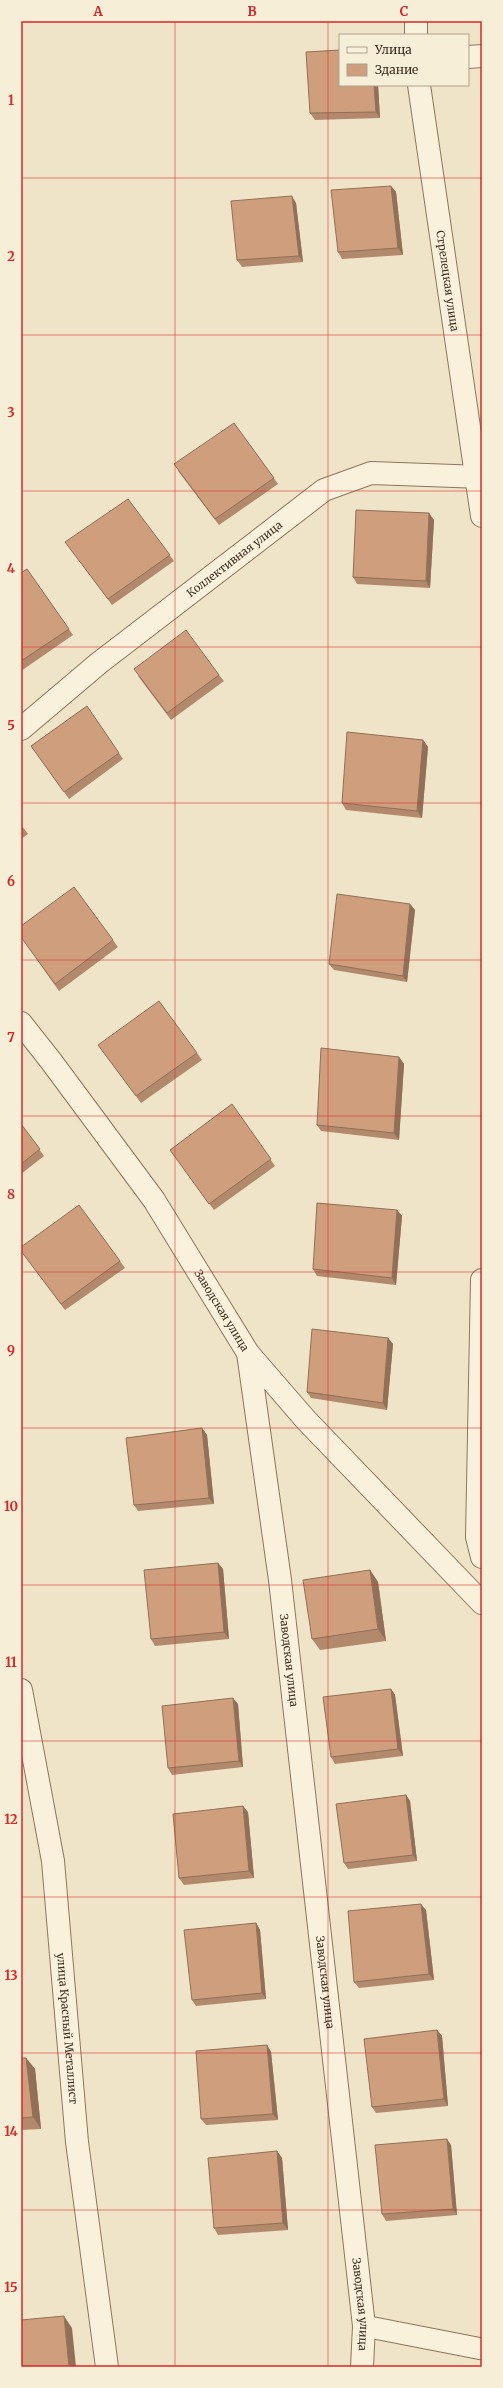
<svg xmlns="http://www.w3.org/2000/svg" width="503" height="2388" font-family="Merriweather,serif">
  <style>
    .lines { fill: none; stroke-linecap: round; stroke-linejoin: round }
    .service-casing { stroke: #8d765c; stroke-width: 23 }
    .minor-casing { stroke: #8d765c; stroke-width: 24 }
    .service { stroke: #faf1dc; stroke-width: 21 }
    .minor { stroke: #faf1dc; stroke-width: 22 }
    .wall { fill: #b2896c }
    .shaded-wall { fill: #916f58 }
    .building { fill: #cf9f7d; stroke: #916f58 }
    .grid { fill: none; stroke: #d62828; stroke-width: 1; stroke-opacity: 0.55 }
    .labels { text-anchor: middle; stroke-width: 3.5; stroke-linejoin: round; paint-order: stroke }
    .street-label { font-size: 11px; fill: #3d2e20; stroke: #f7eed8 }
    .neatline { fill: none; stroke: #d62828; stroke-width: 1.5 }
    .grid-label { font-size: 13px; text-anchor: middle; font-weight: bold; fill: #d62828 }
  </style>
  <rect width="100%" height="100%" fill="#f0e4c8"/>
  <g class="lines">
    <defs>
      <polyline id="service" points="364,2326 482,2349"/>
      <g id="minor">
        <polyline points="416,35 416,21"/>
        <polyline points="468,57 482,56"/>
        <path id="s1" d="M 419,85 L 482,516"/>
        <path id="s2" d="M 21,729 L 99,663 L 324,490 L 371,473 L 482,477"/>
        <path id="s3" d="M 21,1023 L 51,1061 L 154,1200 L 248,1353 L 280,1580 L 364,2326 L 362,2367"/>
        <polyline points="482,1280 477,1537 482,1557"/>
        <polyline points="248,1353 306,1420 482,1603"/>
        <path id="s4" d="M 21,1690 L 53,1861 L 77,2142 L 107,2367"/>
      </g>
    </defs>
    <use href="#service" class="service-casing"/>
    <use href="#minor" class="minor-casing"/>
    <use href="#service" class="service"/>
    <use href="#minor" class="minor"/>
  </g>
  <g class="wall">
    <polygon points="378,85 380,118 315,120 310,113"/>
    <polygon points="391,186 396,192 403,255 342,259 338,252"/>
    <polygon points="296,203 303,262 242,267 237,260"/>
    <polygon points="234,423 278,484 219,525 178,471"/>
    <polygon points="128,499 174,561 112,605 70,548"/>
    <polygon points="434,520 430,588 357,584 353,577"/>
    <polygon points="27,569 73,635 21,671 21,573"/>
    <polygon points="219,675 224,681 171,720 138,676"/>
    <polygon points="87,706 123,759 69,799 31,746"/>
    <polygon points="423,740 428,747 422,818 346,810 342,803"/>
    <polygon points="21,825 28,834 21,839"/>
    <polygon points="74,887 118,947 59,991 21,937"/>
    <polygon points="410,904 415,910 407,982 334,970 329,964"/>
    <polygon points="98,1045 197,1053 202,1060 141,1103"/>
    <polygon points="399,1057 404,1064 399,1140 321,1131 317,1125"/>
    <polygon points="232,1104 275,1166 214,1210 170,1150"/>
    <polygon points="21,1124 44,1156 21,1174"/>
    <polygon points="79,1205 125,1268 65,1310 21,1251"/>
    <polygon points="397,1210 402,1216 396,1285 317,1276 313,1269"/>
    <polygon points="388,1338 393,1344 387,1410 311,1398 307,1392"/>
    <polygon points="202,1428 207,1435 214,1504 138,1511 134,1505"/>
    <polygon points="218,1563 223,1569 229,1639 155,1646 151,1639"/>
    <polygon points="370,1570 378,1582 386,1641 320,1650 312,1639"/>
    <polygon points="391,1689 395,1695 403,1756 335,1764 331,1757"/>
    <polygon points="238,1704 243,1767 172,1775 168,1768"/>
    <polygon points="406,1795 410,1801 417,1861 348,1869 344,1863"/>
    <polygon points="248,1812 254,1878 184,1885 179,1878"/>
    <polygon points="426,1910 434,1980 359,1988 354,1982"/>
    <polygon points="256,1923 260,1930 266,1999 196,2006 192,2000"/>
    <polygon points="437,2030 442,2036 448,2106 376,2113 372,2107"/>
    <polygon points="267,2045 271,2052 278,2120 206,2125 201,2119"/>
    <polygon points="21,2058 26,2058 35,2069 41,2129 21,2130"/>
    <polygon points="451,2145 457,2215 386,2221 382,2214"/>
    <polygon points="277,2151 282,2158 288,2230 218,2235 214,2228"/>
  </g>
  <g class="shaded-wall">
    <polygon points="374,85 378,85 380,118 376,112"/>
    <polygon points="391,186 396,192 403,255 398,248"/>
    <polygon points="292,196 296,203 303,262 299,256"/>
    <polygon points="429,513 434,520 430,588 426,581"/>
    <polygon points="423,740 428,747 422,818 417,811"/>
    <polygon points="410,904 415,910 407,982 403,976"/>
    <polygon points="399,1057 404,1064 399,1140 394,1133"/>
    <polygon points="397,1210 402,1216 396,1285 392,1278"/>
    <polygon points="388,1338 393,1344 387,1410 383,1403"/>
    <polygon points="202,1428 207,1435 214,1504 209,1498"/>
    <polygon points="218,1563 223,1569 229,1639 224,1632"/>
    <polygon points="370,1570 378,1582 386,1641 378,1629"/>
    <polygon points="391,1689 395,1695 403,1756 398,1749"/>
    <polygon points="233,1698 238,1704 243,1767 239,1761"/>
    <polygon points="406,1795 410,1801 417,1861 413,1855"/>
    <polygon points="243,1806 248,1812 254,1878 249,1871"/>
    <polygon points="421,1904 426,1910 434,1980 429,1974"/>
    <polygon points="256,1923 260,1930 266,1999 262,1993"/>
    <polygon points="437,2030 442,2036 448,2106 444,2099"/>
    <polygon points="267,2045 271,2052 278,2120 273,2114"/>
    <polygon points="26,2058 35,2069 41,2129 33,2117"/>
    <polygon points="447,2139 451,2145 457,2215 453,2209"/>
    <polygon points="277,2151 282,2158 288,2230 283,2223"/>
    <polygon points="64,2316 72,2328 76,2367 69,2367"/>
  </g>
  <g class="building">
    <polygon points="340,50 340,85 374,85 376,112 310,113 306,52"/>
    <polygon points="391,186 398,248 338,252 331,190"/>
    <polygon points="292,196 299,256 237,260 231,201"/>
    <polygon points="234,423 274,478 215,519 174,464"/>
    <polygon points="128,499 170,555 108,599 65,542"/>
    <polygon points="356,510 429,513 426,581 353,577"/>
    <polygon points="27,569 69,629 21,661 21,573"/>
    <polygon points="186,630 219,675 167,713 134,669"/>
    <polygon points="87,706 119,753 64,792 31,746"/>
    <polygon points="347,732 423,740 417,811 342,803"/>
    <polygon points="74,887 113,940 55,984 21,937 21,926"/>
    <polygon points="337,894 410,904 403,976 329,964"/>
    <polygon points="159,1001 197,1053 136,1096 98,1045"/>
    <polygon points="321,1048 399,1057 394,1133 317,1125"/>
    <polygon points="232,1104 271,1159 209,1204 170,1150"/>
    <polygon points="21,1124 40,1149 21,1164"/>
    <polygon points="317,1203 397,1210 392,1278 313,1269"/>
    <polygon points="79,1205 120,1261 61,1304 21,1251 21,1247"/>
    <polygon points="312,1329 388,1338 383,1403 307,1392"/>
    <polygon points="202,1428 209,1498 134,1505 126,1438"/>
    <polygon points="218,1563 224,1632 151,1639 144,1570"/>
    <polygon points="370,1570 378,1629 312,1639 303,1580"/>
    <polygon points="391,1689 398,1749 331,1757 323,1697"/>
    <polygon points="233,1698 239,1761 168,1768 162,1706"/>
    <polygon points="406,1795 413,1855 344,1863 336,1804"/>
    <polygon points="243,1806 249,1871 179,1878 173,1814"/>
    <polygon points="421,1904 429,1974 354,1982 348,1911"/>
    <polygon points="256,1923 262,1993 192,2000 184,1930"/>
    <polygon points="437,2030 444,2099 372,2107 364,2039"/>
    <polygon points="267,2045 273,2114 201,2119 196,2051"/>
    <polygon points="21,2058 26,2058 33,2117 21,2118"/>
    <polygon points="447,2139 453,2209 382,2214 375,2145"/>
    <polygon points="277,2151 283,2223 214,2228 208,2158"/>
    <polygon points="64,2316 69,2367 21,2367 21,2320"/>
  </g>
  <path class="grid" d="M 175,21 L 175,2367M 328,21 L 328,2367M 21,178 L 482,178M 21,335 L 482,335M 21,491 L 482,491M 21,647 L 482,647M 21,803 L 482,803M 21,960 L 482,960M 21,1116 L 482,1116M 21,1272 L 482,1272M 21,1428 L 482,1428M 21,1585 L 482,1585M 21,1741 L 482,1741M 21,1897 L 482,1897M 21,2053 L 482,2053M 21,2210 L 482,2210"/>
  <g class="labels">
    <g class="street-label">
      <text dy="4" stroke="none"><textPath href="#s1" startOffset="198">Стрелецкая улица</textPath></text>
      <text dy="4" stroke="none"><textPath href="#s2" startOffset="273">Коллективная улица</textPath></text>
      <text dy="4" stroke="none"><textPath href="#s3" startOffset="351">Заводская улица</textPath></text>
      <text dy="4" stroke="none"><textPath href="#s3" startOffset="711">Заводская улица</textPath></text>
      <text dy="4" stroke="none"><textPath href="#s3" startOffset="1035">Заводская улица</textPath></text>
      <text dy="4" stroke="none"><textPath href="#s4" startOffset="342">улица Красный Металлист</textPath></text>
      <text dy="4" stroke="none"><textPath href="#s3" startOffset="1359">Заводская улица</textPath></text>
    </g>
  </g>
  <rect width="503" height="2388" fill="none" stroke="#f7eed8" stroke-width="44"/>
  <rect x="339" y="34" width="130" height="52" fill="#f7eed8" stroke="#ada18e"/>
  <rect x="347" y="47" width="20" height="6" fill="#faf1dc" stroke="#ada18e"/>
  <text x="375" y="54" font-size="12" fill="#3d2e20">Улица</text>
  <rect x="347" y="64" width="20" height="12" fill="#cf9f7d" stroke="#ada18e"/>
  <text x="375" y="74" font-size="12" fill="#3d2e20">Здание</text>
  <rect x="22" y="22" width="459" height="2344" class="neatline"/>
  <g class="grid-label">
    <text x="98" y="16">A</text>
    <text x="252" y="16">B</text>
    <text x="404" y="16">C</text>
    <text x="11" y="105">1</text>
    <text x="11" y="261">2</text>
    <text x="11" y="417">3</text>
    <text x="11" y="573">4</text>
    <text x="11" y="730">5</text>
    <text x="11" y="886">6</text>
    <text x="11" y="1042">7</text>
    <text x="11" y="1199">8</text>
    <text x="11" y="1355">9</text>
    <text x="11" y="1511">10</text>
    <text x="11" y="1667">11</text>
    <text x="11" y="1824">12</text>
    <text x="11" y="1980">13</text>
    <text x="11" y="2136">14</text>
    <text x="11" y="2292">15</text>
  </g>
</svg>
